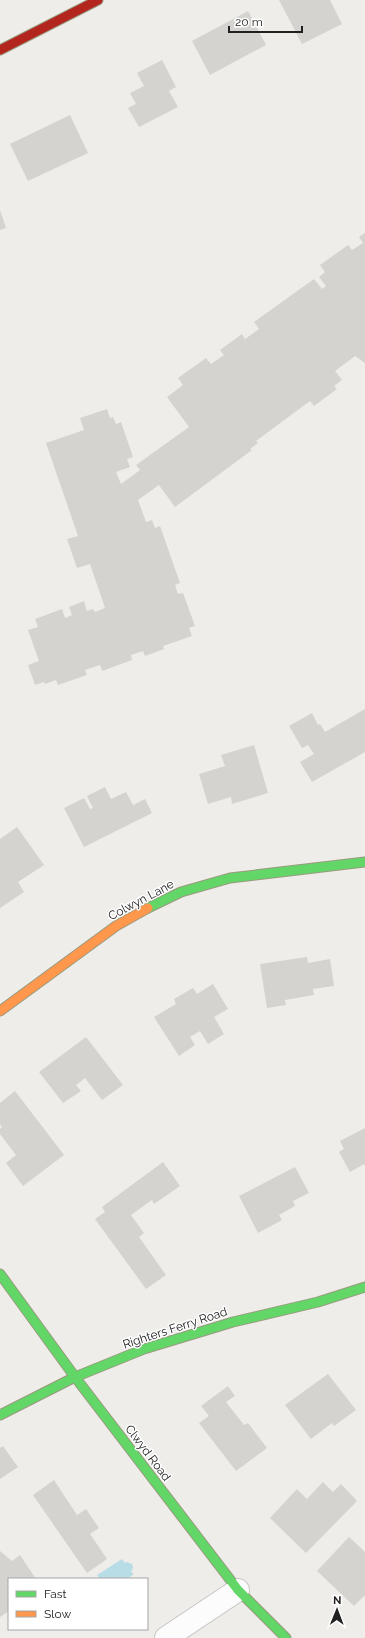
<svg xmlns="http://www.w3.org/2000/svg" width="365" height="1638" font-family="Raleway,sans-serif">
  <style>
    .water { fill: #b9dde6 }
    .building { fill: #d5d3d0 }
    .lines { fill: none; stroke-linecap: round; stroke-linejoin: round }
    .street-casing { stroke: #c7c6c5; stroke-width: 24 }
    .fast-casing { stroke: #999a7f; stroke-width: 11 }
    .slow-casing { stroke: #999a7f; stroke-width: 11 }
    .jam-casing { stroke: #999a7f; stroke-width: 11 }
    .street { stroke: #fdfcfc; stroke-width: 22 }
    .fast { stroke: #63d668; stroke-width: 9 }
    .slow { stroke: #ff974d; stroke-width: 9 }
    .jam { stroke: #b3261e; stroke-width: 9 }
    .labels { text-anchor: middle; stroke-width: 3; stroke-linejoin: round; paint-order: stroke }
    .street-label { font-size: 12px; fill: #202020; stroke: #fff }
  </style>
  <rect width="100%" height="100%" fill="#efede9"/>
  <polygon class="water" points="122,1559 125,1563 127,1562 132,1564 133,1568 131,1572 134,1574 127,1579 100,1579 97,1575"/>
  <g class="building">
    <polygon points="279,0 330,0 342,24 302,44"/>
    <polygon points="248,11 266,45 210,75 192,41"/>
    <polygon points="162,60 176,87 169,91 178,107 139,127 128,108 136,104 130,93 144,86 137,73"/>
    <polygon points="70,115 88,153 28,181 10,144"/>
    <polygon points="0,210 6,228 0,230"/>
    <polygon points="365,233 365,363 355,356 335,371 342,380 334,386 337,389 314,406 310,401 256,441 258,443 250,449 252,450 175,507 159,485 138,500 146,522 152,520 155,528 160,526 180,583 175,585 178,594 183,593 195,626 189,628 192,636 163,646 164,649 145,656 143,651 131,655 132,660 102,671 100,665 85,670 87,675 58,685 56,680 45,684 44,682 35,685 28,665 39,661 28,630 38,627 35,619 62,609 65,618 72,615 69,607 84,601 87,611 93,609 95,612 105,608 90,564 77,568 67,539 78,536 46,443 84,430 80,418 107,409 110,418 113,417 116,424 121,422 133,457 127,459 130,467 116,472 121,484 140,470 136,465 189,427 167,397 183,385 178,378 206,358 211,364 224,355 220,350 242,334 245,339 259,329 254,322 314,279 322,289 326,286 319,277 325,272 320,265 348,245 352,250 363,243 359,237"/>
    <polygon points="365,709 365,752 312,782 300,762 314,754 308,745 302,748 289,726 312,713 318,725 320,724 325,732"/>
    <polygon points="254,745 268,793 232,804 231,797 208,804 199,774 225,766 221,755"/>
    <polygon points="105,787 111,799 126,792 133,805 145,799 152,813 84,847 64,808 84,798 90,809 93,808 87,796"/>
    <polygon points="17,827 44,865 18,882 24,892 0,908 0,839"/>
    <polygon points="307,957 308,963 330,959 334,986 313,989 314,995 285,1000 286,1005 267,1008 260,964"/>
    <polygon points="213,984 228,1009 214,1017 224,1034 208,1044 200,1031 190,1037 195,1045 179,1056 154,1017 176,1004 174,999 193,988 197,994"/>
    <polygon points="86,1037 123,1085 102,1100 85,1078 76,1085 81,1091 63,1103 39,1072"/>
    <polygon points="15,1091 64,1155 23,1186 6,1163 16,1155 0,1134 0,1129 2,1127 0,1124 0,1103"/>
    <polygon points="365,1128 365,1166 364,1164 350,1172 339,1152 344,1149 340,1141"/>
    <polygon points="163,1162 180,1186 154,1204 152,1200 131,1215 144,1233 139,1237 166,1275 146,1289 95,1219 105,1212 102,1207"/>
    <polygon points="295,1167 309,1193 293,1201 295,1206 279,1215 282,1220 258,1233 239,1196"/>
    <polygon points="328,1374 356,1410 334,1426 332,1423 311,1439 285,1405"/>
    <polygon points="228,1386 235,1396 226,1402 244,1425 248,1423 267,1448 236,1471 199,1423 209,1416 201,1406"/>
    <polygon points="3,1446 18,1467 0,1479 0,1448"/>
    <polygon points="54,1480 77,1515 86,1509 99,1528 90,1534 107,1559 87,1573 33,1495"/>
    <polygon points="323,1482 333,1492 341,1484 357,1501 306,1553 270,1518 297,1489 307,1499"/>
    <polygon points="349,1537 365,1552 365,1595 354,1606 317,1571"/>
    <polygon points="0,1551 12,1561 20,1555 36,1579 9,1579 9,1611 0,1617"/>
  </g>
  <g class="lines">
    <defs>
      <polyline id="street" points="166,1638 238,1590"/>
      <g id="fast">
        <polyline points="148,908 181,892 230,878 365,862"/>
        <polyline points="0,1274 75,1377 238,1590 286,1638"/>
        <polyline points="0,1415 75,1377 144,1349 233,1322 318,1302 365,1287"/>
      </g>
      <polyline id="slow" points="0,1011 116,926 148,908"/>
      <polyline id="jam" points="0,50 98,0"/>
    </defs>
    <use href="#street" class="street-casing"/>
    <use href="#fast" class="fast-casing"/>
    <use href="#slow" class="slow-casing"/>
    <use href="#jam" class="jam-casing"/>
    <use href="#street" class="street"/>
    <use href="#fast" class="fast"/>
    <use href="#slow" class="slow"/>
    <use href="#jam" class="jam"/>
  </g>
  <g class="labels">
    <g class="street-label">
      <text transform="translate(141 900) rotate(-28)" y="4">Colwyn Lane</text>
      <text transform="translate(175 1328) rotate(-18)" y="4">Righters Ferry Road</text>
      <text transform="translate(148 1453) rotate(53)" y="4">Clwyd Road</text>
    </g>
  </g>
  <rect x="8" y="1578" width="140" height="52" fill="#ffffff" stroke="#a6a6a6"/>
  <rect x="16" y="1591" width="20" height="6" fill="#63d668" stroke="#a6a6a6"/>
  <text x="44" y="1598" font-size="12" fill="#202020">Fast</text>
  <rect x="16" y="1611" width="20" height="6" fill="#ff974d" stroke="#a6a6a6"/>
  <text x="44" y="1618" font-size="12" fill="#202020">Slow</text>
  <g transform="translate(337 1610) rotate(1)" stroke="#ffffff" stroke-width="3" paint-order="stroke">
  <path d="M0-3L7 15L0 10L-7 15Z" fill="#202020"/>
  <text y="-6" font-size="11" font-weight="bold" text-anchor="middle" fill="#202020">N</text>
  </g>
  <path d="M229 26v6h73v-6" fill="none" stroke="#202020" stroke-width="2"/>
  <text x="235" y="26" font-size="12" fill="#202020" stroke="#ffffff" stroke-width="3" paint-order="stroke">20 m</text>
</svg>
